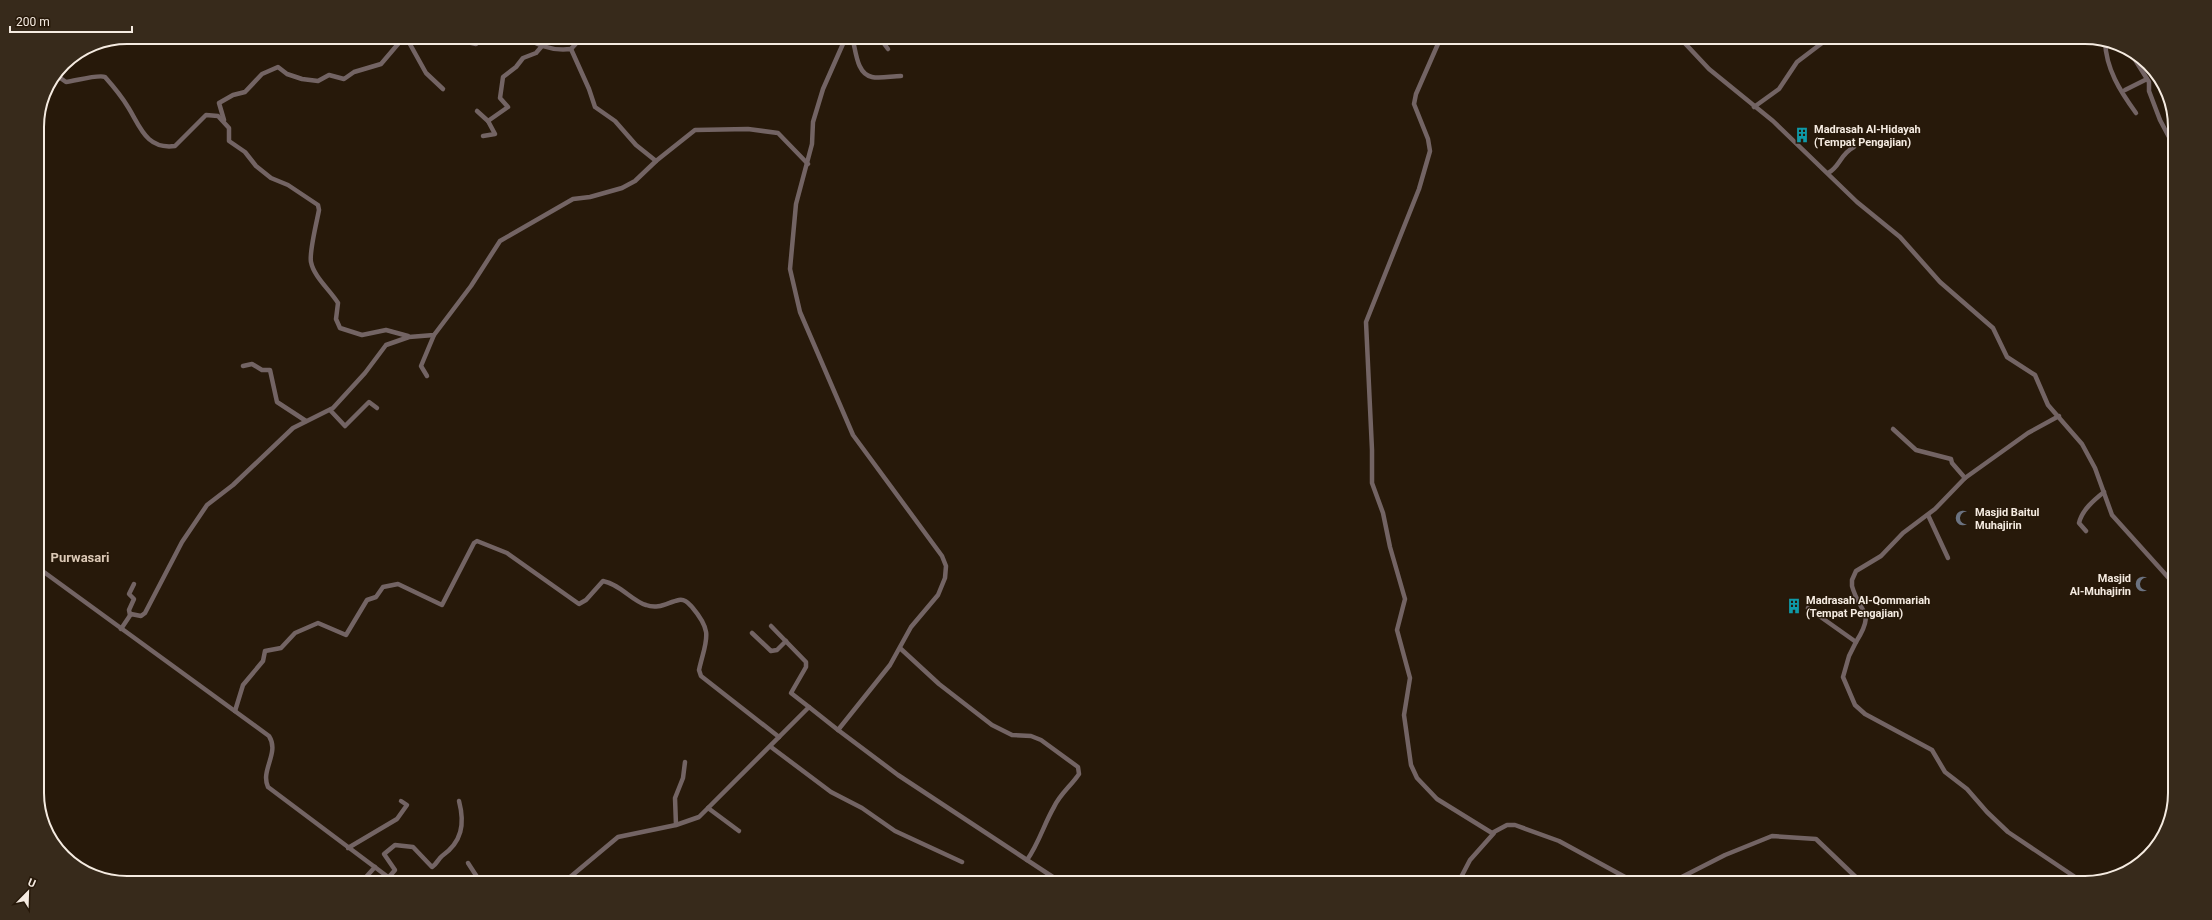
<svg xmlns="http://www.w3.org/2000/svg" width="2212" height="920" font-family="Roboto,sans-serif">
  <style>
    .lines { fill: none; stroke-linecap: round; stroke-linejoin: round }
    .street { stroke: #736464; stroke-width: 4.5 }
    .labels { text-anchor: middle; stroke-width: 3; stroke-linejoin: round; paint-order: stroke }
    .poi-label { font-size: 11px; font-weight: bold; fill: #f5ebe1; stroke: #27190a; text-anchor: start }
    .quarter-label { font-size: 13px; font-weight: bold; fill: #dcc9b6; stroke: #27190a }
    .rim { fill: none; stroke: #f5ebe1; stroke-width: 2 }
  </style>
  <rect width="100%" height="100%" fill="#27190a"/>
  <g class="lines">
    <g class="street">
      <polyline points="406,37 426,73 443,89"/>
      <polyline points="445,37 476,44 485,37"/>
      <path d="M 525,37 C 539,47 553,51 571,49 L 589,89 L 595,107 L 615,121 L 636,145 L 656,161 L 695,130 L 748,129 L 778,133 L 808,164"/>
      <polyline points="846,37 823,89 813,122 812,144 796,204 790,269 800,312 853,435 942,556 946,566 945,578 938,595 911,627 890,665 838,730 898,775 1062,883"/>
      <path d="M 852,37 C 856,49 856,74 872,77 C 880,79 892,76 901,76"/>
      <polyline points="879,37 888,49"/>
      <polyline points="1441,37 1416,94 1414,104 1428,139 1430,151 1419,189 1366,322 1372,450 1372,483 1383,513 1390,547 1405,599 1397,630 1410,678 1404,715 1411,765 1417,778 1437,799 1492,833 1507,825 1515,825 1559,841 1636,883"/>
      <polyline points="1679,37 1709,69 1773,121 1857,202 1900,237 1940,282 1993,328 2007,357 2035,375 2048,405 2082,444 2095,468 2112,515 2175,585"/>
      <path d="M 2105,41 C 2106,69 2120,91 2136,113"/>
      <polyline points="571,49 582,37"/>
      <polyline points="2135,56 2134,58 2149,82 2149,91 2160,120 2169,137 2175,143"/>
      <path d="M 56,75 L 66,82 C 75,81 99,74 105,77 C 113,86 122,97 128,107 C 140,126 146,150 175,146 L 206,115 L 218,116 L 229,128 L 229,141 L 245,152 L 256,166 L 271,178 L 288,185 L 318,205 L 319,210 C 317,221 309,252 311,262 C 314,277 330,290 338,303 L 336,319 L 340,328 L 362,335 L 386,330 L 408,336"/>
      <polyline points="2125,90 2147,79"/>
      <polyline points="1754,107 1779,89 1797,62 1830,37"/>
      <polyline points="477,111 488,121"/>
      <polyline points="224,120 219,103 233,95 245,92 262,74 278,67 287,74 302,79 318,81 329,75 344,79 354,72 381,64 404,37"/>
      <polyline points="483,136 495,134 488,121 508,107 500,98 503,77 516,67 523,58 536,53 542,46"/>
      <path d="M 1828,173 C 1840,167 1840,154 1854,147"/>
      <polyline points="243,366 252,364 262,370 270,370 277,402 306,421"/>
      <polyline points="427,376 421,366 434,335"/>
      <polyline points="330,410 345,426 369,402 377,408"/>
      <polyline points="1893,429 1916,450 1951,459 1952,463 1965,478"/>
      <polyline points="1928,515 1948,558"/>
      <path d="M 2086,531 L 2079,523 C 2082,510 2094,500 2104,492"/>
      <path d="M 37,567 L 269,736 C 280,753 260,770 268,787 L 396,883"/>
      <polyline points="1808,608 1856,642 1849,656 1843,677 1855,705 1865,714 1932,750 1945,772 1967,789 1987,812 2008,832 2084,883"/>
      <polyline points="130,615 129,610 134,599 129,594 134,584"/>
      <polyline points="771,626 806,662 806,667 791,693 809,707"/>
      <polyline points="121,629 131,614 141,616 145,613 182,542 207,505 233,485 293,428 333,408 365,373 386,345 409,337 434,335 471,286 500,241 573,199 590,197 622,188 635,181 656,161"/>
      <polyline points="752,633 771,651 777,650 786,641"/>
      <path d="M 1856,642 C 1876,610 1860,615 1852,586 L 1852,580 L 1856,571 L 1881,556 L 1903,533 L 1935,509 L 1965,478 L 2028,433 L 2059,416"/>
      <path d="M 901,649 L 939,684 L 992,725 L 1012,735 L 1031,736 L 1041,740 L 1078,767 L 1079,774 C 1071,786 1060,794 1054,807 C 1044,824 1039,843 1027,860"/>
      <path d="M 235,711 L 243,685 L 263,661 L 265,651 L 281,648 L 295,633 L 318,623 L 346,635 L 367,600 L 376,597 L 383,587 L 398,584 L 442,605 L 474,543 L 477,541 L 507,553 L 579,604 L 586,600 L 603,581 C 620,584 632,601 646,605 C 659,610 668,602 679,600 C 685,599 688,603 692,607 C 714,633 706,639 699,670 L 701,676 L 779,737"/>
      <polyline points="771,747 831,792 862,808 895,831 962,862"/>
      <polyline points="708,808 739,831"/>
      <polyline points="676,825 675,798 683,778 685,762"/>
      <polyline points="348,848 397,819 407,805 401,801"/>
      <polyline points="468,863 481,883"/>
      <path d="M 389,877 L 395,870 L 384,854 L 395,845 L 413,847 L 432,867 C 437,864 438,859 442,856 C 462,842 465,824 459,801"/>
      <polyline points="363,883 366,877 375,867"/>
      <polyline points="563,883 618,837 676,825 699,817 809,707 838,730"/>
      <polyline points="1458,883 1470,860 1494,833"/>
      <polyline points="1670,883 1725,855 1772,836 1816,839 1862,883"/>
    </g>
  </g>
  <defs>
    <symbol id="building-bare" viewBox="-9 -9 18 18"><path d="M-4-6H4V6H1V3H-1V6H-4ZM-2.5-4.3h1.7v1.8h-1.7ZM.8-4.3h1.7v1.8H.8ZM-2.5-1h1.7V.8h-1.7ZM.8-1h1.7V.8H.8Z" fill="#0f9aa8" stroke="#27190a" stroke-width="2.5" paint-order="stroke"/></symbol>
    <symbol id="mosque-bare" viewBox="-9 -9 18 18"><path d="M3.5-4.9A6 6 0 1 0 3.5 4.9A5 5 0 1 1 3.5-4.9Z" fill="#6b7280" stroke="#27190a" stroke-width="2.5" paint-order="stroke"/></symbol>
  </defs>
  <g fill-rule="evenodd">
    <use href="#building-bare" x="1791" y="124" width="22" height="22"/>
    <use href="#mosque-bare" x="1952" y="507" width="22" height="22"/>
    <use href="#mosque-bare" x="2132" y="573" width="22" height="22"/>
    <use href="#building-bare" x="1783" y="595" width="22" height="22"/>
  </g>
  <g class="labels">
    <g class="poi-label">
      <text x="1814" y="133">Madrasah Al-Hidayah<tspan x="1814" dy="13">(Tempat Pengajian)</tspan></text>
      <text x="1975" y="516">Masjid Baitul<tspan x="1975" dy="13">Muhajirin</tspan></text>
      <text x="2131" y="582" text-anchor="end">Masjid<tspan x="2131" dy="13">Al-Muhajirin</tspan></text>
      <text x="1806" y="604">Madrasah Al-Qommariah<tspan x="1806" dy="13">(Tempat Pengajian)</tspan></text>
    </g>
    <g class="quarter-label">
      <text x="80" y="562">Purwasari</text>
    </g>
  </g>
  <path d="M0 0H2212V920H0ZM127 44H2085A83 83 0 0 1 2168 127V793A83 83 0 0 1 2085 876H127A83 83 0 0 1 44 793V127A83 83 0 0 1 127 44Z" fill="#372a1b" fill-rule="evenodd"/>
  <path class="rim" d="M127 44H2085A83 83 0 0 1 2168 127V793A83 83 0 0 1 2085 876H127A83 83 0 0 1 44 793V127A83 83 0 0 1 127 44Z"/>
  <g transform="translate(28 892) rotate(23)" stroke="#27190a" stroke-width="3" paint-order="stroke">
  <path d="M0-3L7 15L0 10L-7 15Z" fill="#f5ebe1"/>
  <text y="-6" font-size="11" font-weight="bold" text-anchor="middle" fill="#f5ebe1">U</text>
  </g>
  <path d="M10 26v6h122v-6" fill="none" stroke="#f5ebe1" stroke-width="2"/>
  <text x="16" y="26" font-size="12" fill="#f5ebe1" stroke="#27190a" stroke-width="3" paint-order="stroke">200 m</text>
</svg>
